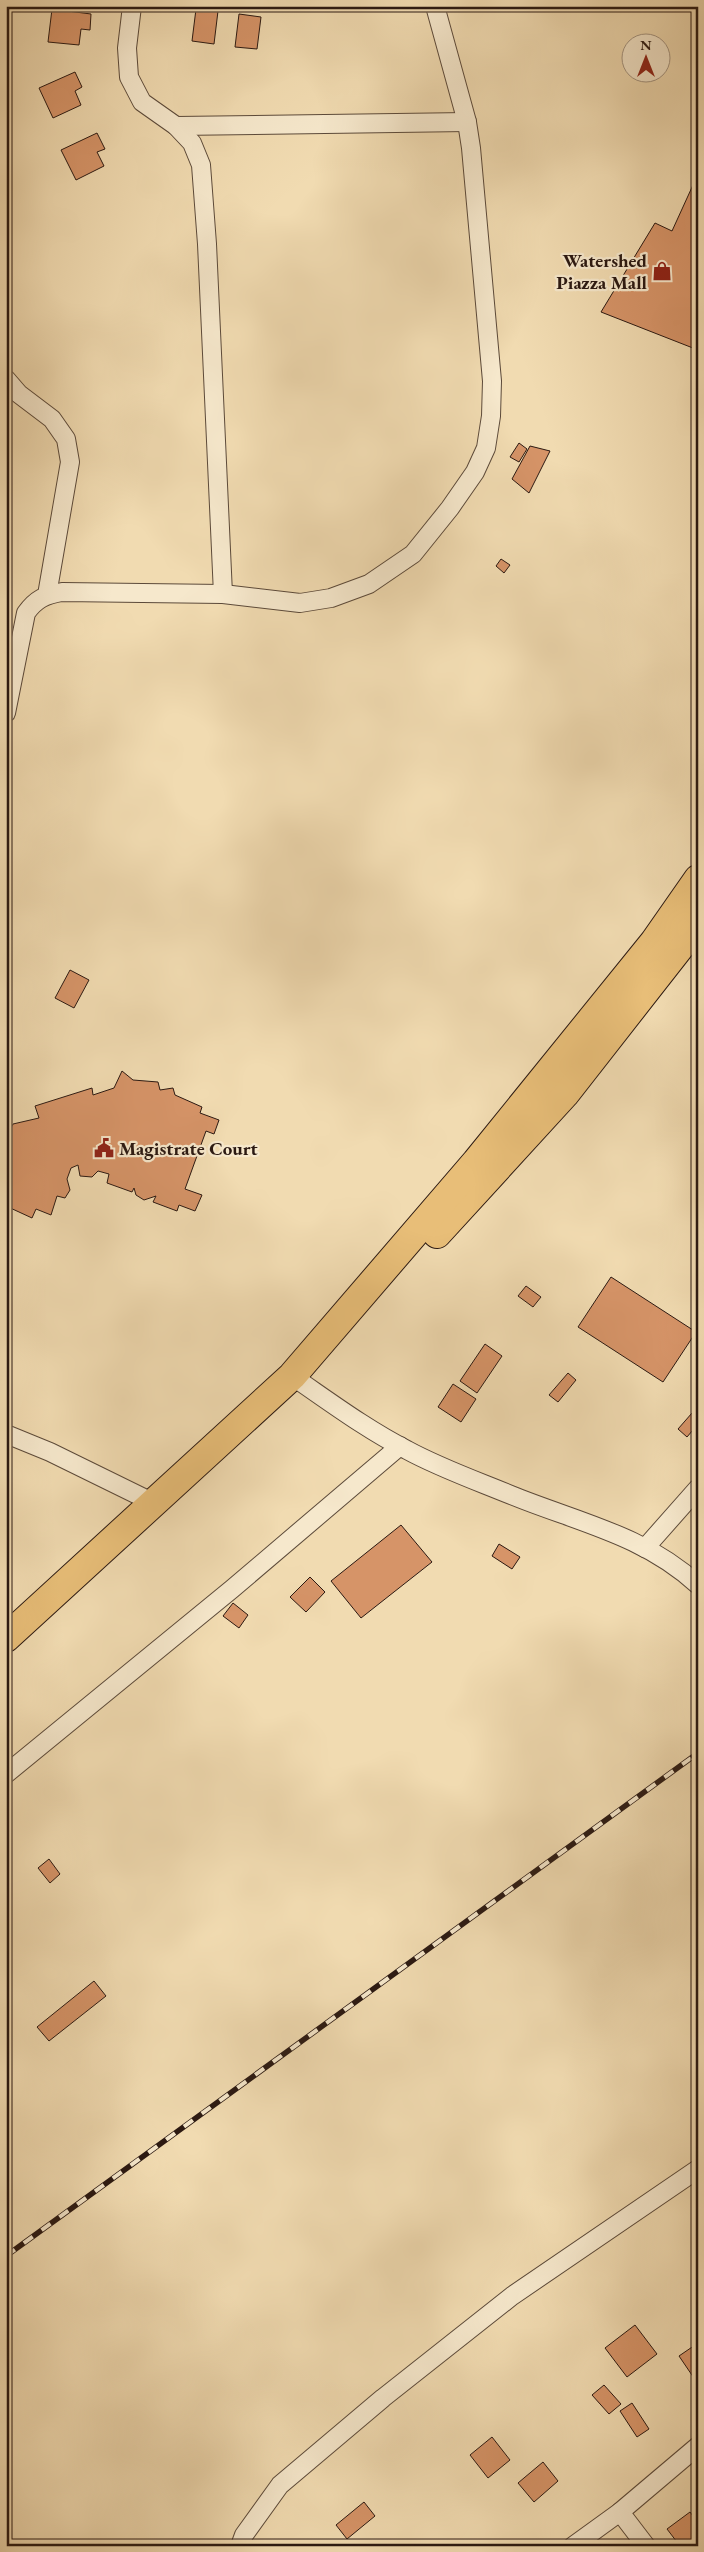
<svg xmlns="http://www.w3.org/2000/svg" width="704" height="2552" font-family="'EB Garamond',serif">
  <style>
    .building { fill: #d69468; stroke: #2b1912 }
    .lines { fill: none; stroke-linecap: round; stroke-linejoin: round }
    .street-casing { stroke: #5c4a3a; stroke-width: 20 }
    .highway-casing { stroke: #2b1912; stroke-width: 30 }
    .street { stroke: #f6e8cc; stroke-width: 18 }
    .highway { stroke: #e8be78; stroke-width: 28 }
    .rail-casing { stroke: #2b1912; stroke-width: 5.5 }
    .rail { stroke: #f6e8cc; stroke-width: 4; stroke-dasharray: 11; stroke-linecap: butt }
    .labels { text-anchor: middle; stroke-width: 4.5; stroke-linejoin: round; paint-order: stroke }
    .poi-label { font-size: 19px; font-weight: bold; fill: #2b1912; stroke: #f6e8cc; text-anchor: end }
  </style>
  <rect width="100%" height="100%" fill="#f1dbb1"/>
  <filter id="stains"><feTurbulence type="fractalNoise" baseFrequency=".004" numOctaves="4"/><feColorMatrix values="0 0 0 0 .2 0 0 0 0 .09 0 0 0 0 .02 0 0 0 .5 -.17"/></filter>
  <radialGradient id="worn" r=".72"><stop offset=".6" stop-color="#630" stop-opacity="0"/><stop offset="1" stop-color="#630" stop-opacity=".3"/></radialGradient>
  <g class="building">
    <polygon points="52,9 91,14 90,30 81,29 79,45 48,42"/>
    <polygon points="196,9 218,11 214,44 192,41"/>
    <polygon points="239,14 261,17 257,49 235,47"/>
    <polygon points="75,72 82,87 75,91 81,105 53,118 39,88"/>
    <polygon points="97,133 105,149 97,152 104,166 76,180 61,150"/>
    <polygon points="698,174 698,350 601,312 655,223 672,231"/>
    <polygon points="519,443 527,449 519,462 510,457"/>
    <polygon points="530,446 550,451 529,493 512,479"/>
    <polygon points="501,559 510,565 504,573 496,566"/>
    <polygon points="70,970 89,980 74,1008 55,998"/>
    <polygon points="122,1071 133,1080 158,1082 160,1090 173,1088 175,1095 202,1107 200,1113 219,1120 214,1134 206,1131 185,1189 202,1195 195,1211 179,1205 177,1211 153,1202 156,1196 144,1200 136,1195 134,1188 132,1192 107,1183 109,1174 98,1171 92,1177 80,1176 78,1165 71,1168 67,1179 70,1190 65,1198 57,1196 51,1215 36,1209 32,1218 6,1206 6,1152 10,1144 6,1143 6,1137 13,1124 39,1118 35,1106 92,1088 93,1095 114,1088"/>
    <polygon points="611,1277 696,1332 663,1382 578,1327"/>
    <polygon points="526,1286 541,1297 533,1307 518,1296"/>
    <polygon points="485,1344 502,1356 477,1393 460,1381"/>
    <polygon points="568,1373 576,1380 558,1402 549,1395"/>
    <polygon points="453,1384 476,1399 461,1422 438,1407"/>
    <polygon points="692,1413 698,1417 698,1424 687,1437 678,1429"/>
    <polygon points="401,1525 432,1562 361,1618 331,1581"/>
    <polygon points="499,1544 520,1557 512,1569 492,1556"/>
    <polygon points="310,1577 325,1592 306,1612 290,1597"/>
    <polygon points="233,1603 248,1615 239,1628 223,1616"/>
    <polygon points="49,1859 60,1874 50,1883 38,1868"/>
    <polygon points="94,1981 106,1996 49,2041 37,2027"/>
    <polygon points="635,2325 657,2354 627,2377 605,2348"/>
    <polygon points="698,2343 698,2384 679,2356"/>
    <polygon points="604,2385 621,2404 609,2414 592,2395"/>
    <polygon points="632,2403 649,2429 637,2437 620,2411"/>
    <polygon points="492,2437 510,2460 488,2478 470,2455"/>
    <polygon points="543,2462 558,2481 534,2502 518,2483"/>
    <polygon points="364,2502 375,2516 347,2539 336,2525"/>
    <polygon points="690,2512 698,2523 698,2546 680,2546 667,2529"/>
  </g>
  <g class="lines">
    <defs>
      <g id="street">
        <polyline points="132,6 127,48 129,77 142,102 176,126 192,143 201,165 207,244 223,594"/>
        <polyline points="176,126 467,122"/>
        <polyline points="6,379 19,394 52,419 66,439 70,462 47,595"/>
        <path d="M 6,713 L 26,613 C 36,599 45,595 62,592 L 223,594 L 300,603 L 331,598 L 369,584 L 413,554 L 450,508 L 475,472 L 486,448 L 491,416 L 492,381 L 471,148 L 467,122 L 435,6"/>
        <path d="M 292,1376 C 330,1402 366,1429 407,1450 C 440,1468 477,1481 511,1495 C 577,1522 644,1535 698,1585"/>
        <polyline points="6,1434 50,1452 154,1503"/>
        <polyline points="645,1548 698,1488"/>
        <polyline points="6,1774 232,1589 400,1446"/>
        <polyline points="240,2546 244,2535 280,2485 383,2398 512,2296 698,2169"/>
        <polyline points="573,2546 620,2512"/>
        <polyline points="646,2546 620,2512 698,2446"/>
      </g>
      <g id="highway">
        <polyline points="437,1234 565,1094 698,924"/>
        <polyline points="6,1638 292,1376 476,1162 654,942 698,879"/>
      </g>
    </defs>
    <use href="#street" class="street-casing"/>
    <use href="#highway" class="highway-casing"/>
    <use href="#street" class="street"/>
    <use href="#highway" class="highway"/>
    <defs>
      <polyline id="rail" points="6,2256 698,1753"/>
    </defs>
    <use href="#rail" class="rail-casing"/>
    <use href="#rail" class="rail"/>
  </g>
  <defs>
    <symbol id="shop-bare" viewBox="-9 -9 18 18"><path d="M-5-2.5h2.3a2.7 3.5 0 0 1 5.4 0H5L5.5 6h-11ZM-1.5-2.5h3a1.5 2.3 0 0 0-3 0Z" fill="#8f2418" stroke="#f6e8cc" stroke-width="2.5" paint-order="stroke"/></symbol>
    <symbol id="civic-bare" viewBox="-9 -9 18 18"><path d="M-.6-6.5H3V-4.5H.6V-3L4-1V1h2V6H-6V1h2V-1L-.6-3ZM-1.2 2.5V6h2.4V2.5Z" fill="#8f2418" stroke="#f6e8cc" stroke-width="2.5" paint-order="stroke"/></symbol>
  </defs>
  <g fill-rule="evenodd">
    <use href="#shop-bare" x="648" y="257" width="28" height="28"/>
    <use href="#civic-bare" x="90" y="1134" width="28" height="28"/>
  </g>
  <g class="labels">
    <g class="poi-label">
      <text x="647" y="267">Watershed<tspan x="647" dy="22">Piazza Mall</tspan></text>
      <text x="119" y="1155" text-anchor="start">Magistrate Court</text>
    </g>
  </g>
  <rect width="704" height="2552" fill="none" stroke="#f1dbb1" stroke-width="25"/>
  <rect x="8" y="8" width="689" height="2537" fill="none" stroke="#2b1912" stroke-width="2.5"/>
  <rect x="12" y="12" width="679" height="2527" fill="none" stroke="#2b1912"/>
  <g transform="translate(646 58)"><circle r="24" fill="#f6e8cc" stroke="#a59582"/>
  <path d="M0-4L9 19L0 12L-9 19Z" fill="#8f2418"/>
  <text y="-8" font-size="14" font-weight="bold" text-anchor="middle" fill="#2b1912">N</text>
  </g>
  <rect width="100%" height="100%" filter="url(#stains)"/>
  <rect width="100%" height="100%" fill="url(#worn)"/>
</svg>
